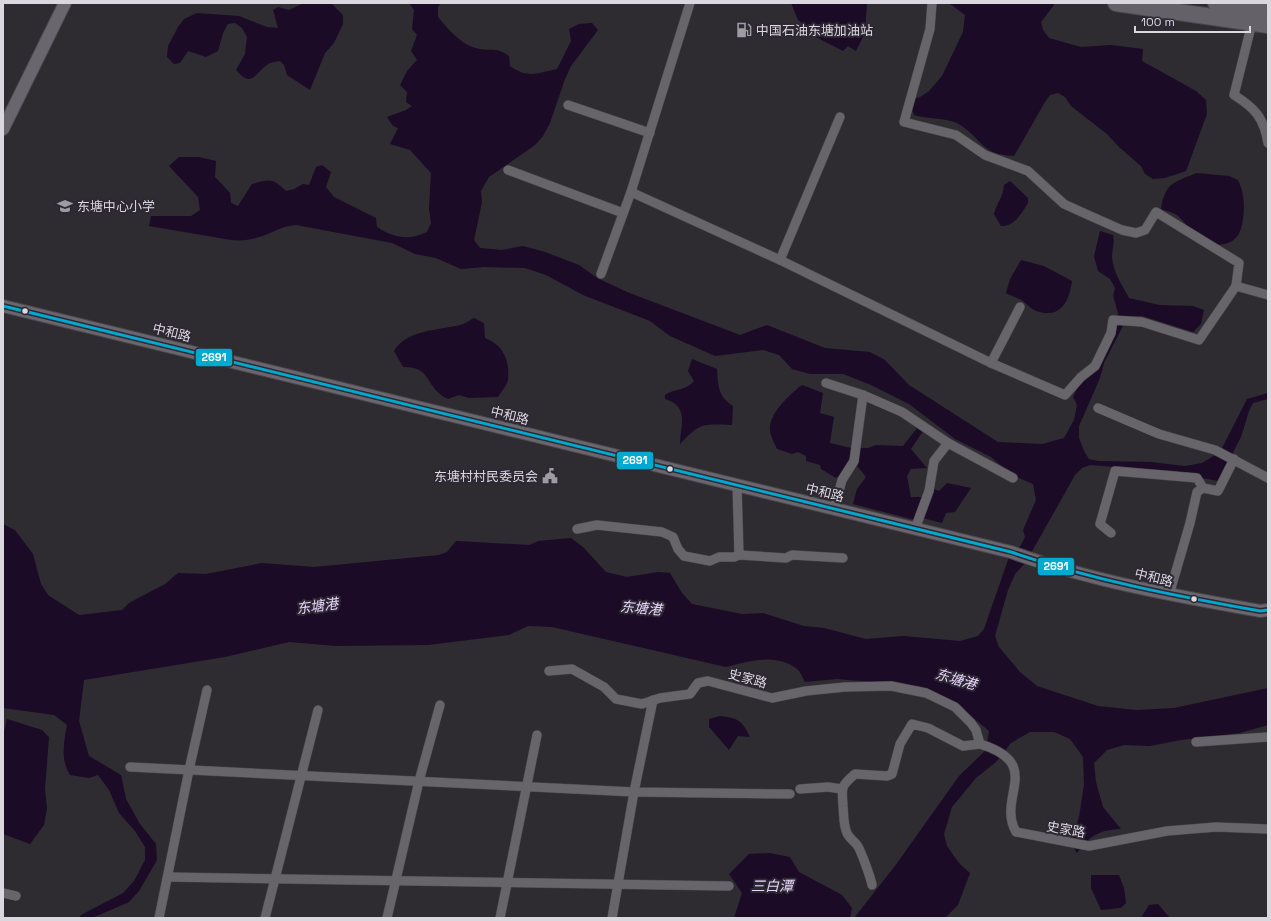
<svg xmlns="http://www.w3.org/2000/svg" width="1271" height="921" font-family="'Space Grotesk','Noto Sans SC',sans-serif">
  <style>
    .water { fill: #1b0b26 }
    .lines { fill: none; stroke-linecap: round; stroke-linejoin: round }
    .street-casing { stroke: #4a474c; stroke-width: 10 }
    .secondary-casing { stroke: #4a474c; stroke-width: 14 }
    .highway-casing { stroke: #4a474c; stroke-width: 18 }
    .street { stroke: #67646a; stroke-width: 9 }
    .secondary { stroke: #6a666d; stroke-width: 12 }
    .highway { stroke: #656169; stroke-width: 16 }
    .bus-1-casing { stroke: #2e2834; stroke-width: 6 }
    .bus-1 { stroke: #00a9ce; stroke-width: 3 }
    .bus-dot { fill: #dbd7df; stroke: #2e2834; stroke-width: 1.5 }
    .labels { text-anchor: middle; stroke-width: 4; stroke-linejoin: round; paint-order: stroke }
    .poi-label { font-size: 13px; fill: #dbd7df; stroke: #2e2834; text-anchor: start }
    .street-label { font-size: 13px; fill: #dbd7df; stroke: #2e2834 }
    .water-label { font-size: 14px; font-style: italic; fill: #e8d6fb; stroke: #2e2834 }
    .line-badge { stroke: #2e2834; stroke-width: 1.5 }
    .badge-label { font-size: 11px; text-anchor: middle; font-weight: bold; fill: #fff }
  </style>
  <rect width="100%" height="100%" fill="#2e2b31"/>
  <g class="water">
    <path d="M 304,3 L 331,3 L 343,15 L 343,24 L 334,43 L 325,53 L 310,90 L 287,75 L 284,65 L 280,61 C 277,62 271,62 268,64 C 255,73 252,89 236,70 L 245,54 L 247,37 L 242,28 L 235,23 L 228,24 L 223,33 L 218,51 L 206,57 L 188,51 L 180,63 L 174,64 L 167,57 L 168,46 L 178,27 L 184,19 L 197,13 L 239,16 L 267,27 L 278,28 L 273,10 L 278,7 L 289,10 Z"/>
    <path d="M 409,3 L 441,3 L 438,7 L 438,17 C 449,30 461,45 479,49 C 492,51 497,47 509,56 L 510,66 C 528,79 537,73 557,69 L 571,41 L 569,29 L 579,24 L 592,23 L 598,30 L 571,66 L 565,79 L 550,123 L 543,136 L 535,145 L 489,177 L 481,191 L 482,202 L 474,240 L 480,248 L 502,250 L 523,246 L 545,252 L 579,265 L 597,278 L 627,292 L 740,335 L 767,325 L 825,348 L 870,352 L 885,360 L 909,385 L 998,442 L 1042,444 L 1064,438 L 1074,420 L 1077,405 L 1073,397 L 1081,381 L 1094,373 L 1118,313 L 1113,296 L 1115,288 L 1110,279 L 1098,271 L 1094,256 L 1100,231 L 1113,235 C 1115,243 1112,249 1112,257 C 1113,272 1122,285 1129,298 L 1159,305 L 1193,306 L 1204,310 L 1201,324 L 1193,332 L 1142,316 L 1128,316 L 1104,363 L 1100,378 L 1079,426 L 1079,438 L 1084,451 L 1089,459 L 1098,461 L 1151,462 L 1185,466 L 1202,463 L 1220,452 L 1247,399 L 1268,393 L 1268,399 L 1253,403 L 1249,411 L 1241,437 L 1218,481 L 1163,471 L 1090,465 L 1082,468 L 1075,475 L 1026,562 L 1015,574 L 1008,590 L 995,636 L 999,647 L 1020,672 L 1037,686 L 1098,706 L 1136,710 L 1174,708 L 1268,688 L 1268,725 L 1240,733 L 1181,740 L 1150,746 L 1124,745 L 1107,750 L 1094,763 L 1096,782 L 1103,807 L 1121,829 C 1098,830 1090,836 1077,853 L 1071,843 L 1079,817 L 1084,785 L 1083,757 L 1070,739 L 1054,732 L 1030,732 L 1011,743 L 996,762 L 976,778 L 952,807 L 944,834 L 947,846 L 959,863 L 970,873 L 958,905 L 945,918 L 854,918 L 895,866 L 959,776 L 986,750 L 989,731 L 953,701 L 919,686 L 837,679 L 805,682 C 803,678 800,671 797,669 C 776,653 748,661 726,667 L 552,627 L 528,626 L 509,635 L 428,645 L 336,646 L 289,642 L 225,657 L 84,680 L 79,721 L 89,756 L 121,775 L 126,799 L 140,824 L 156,844 L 157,860 L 139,891 L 129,902 L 92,918 L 79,918 L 81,915 L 123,893 L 134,881 L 145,860 L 145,847 L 135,831 L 119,813 L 109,790 L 98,775 L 89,778 L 70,775 C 60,759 64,742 67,725 L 54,715 L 3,708 L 3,524 L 15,530 L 33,554 L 41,584 L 48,595 L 79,615 L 122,610 L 129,603 L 165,584 L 178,573 L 206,574 L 262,563 L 314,567 L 439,555 L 447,552 L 456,541 L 530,545 L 538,541 L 571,538 L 583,547 L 606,572 L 627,577 L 658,572 L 670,573 L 682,593 L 692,604 L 742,614 L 763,613 L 804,626 L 824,628 L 866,639 L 903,636 L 960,641 L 978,636 L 984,629 L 1009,557 L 1021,545 L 1025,537 L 1023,530 L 1036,500 L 1033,484 L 1012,475 L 991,457 L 955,439 L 909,404 L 871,385 L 843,374 L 810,374 L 792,369 L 779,355 L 763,350 L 715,356 L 670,336 L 650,321 L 583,295 L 546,275 L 525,268 L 484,267 L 461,269 L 436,258 L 415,254 L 392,243 L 296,225 C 280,226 274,233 259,237 C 250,240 241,241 231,240 L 149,226 L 151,216 L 191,216 L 200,210 L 198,197 L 169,166 L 179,157 L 199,157 L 216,161 L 215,177 L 230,193 L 231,203 L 238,206 L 252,184 C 270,179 272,178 286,191 L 294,189 L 303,184 L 309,185 L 316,167 L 322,165 L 331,172 L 326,187 L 334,197 L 376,218 L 377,227 C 394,238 408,241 427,232 L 431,223 L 429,209 L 431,173 L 410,150 L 390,144 L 398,128 L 393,126 L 387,117 L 406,110 L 412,106 L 406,102 L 407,92 L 400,85 L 407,71 L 417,60 L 411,51 L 417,35 L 412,29 L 414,10 Z"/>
    <polygon points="791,3 867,3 865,33 856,51 848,46 843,51 804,31 805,26 798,20"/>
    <path d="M 949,3 L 1054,3 L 1054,5 L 1041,22 L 1043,30 L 1049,38 L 1081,47 L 1111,45 L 1143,49 L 1142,61 L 1196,91 L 1206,100 L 1207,114 L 1186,171 L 1165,178 L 1153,179 L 1145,174 L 1141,166 L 1119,147 L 1107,134 L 1071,106 L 1065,97 L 1058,93 L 1050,95 L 1045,102 L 1014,156 C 980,155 982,137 957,123 C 947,118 926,119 914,115 L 911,107 L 914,99 L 920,97 L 929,91 L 942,76 L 963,32 L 965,15 Z"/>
    <path d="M 1197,173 L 1229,176 L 1238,180 C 1245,194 1245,210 1242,225 C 1237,250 1210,249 1194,234 C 1188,228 1184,221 1178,216 C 1173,212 1166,211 1161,209 C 1165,182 1175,182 1197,173 Z"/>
    <path d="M 1010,181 L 1028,198 L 1028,203 C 1021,214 1015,226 1001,226 L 994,214 C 997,202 1003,198 1004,185 Z"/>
    <path d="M 1021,260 L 1044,266 L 1072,281 C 1069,303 1060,319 1036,311 C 1031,309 1027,304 1023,301 C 1018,298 1011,296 1006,293 L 1010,279 Z"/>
    <path d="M 474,318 L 484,323 L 485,338 C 503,345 510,360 508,380 C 507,385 501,392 498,397 L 469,398 L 459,395 L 448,399 C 424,388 433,366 403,367 L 394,351 C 406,330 439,330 460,325 C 465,324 470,320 474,318 Z"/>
    <path d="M 692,359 L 717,369 C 718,385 718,397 733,406 L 732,425 C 702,424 701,422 680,444 C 681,424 689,406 665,399 L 665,395 C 675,388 686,391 694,381 L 688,371 Z"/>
    <path d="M 802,385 L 823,393 L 820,413 L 834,417 L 830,443 L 851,448 C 850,462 850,472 836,478 L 821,469 L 820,465 L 806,461 L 806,456 L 798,452 L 792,454 L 777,449 C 775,444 771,437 770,431 C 768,414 790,394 802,385 Z"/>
    <polygon points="917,428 923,431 911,449 927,468 911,469 907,476 911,497 924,497 915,520 853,504 857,489 866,477 857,466 860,448 868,448 876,445 903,446"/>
    <polygon points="947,483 971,488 955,512 946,513 942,523 923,518 934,489 939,491"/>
    <path d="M 720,716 C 739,718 742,721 750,737 L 738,736 L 729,750 L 709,727 L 709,719 Z"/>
    <polygon points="7,719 42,730 49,737 45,789 47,808 44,825 30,844 3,834 3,736"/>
    <polygon points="770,853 790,857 799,872 842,895 852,908 850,918 734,918 742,893 729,874 749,854"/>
    <polygon points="1091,875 1119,875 1124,888 1126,903 1121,908 1101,910 1091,888"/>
    <polygon points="1158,904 1170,918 1141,918 1149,905"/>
  </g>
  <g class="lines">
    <defs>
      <g id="street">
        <polyline points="932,3 930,29 904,122 956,135 985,155 1028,171 1064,204 1086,214 1122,230 1136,233 1145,230 1156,212 1239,263 1236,286"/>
        <path d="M 1252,23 L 1234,95 C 1255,108 1264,118 1268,143"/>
        <polyline points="568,105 650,133"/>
        <polyline points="508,170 623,213"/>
        <polyline points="631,192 780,260 991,363 1065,395 1081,377 1095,366 1111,333 1113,320 1142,322 1199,340 1236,286 1268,295"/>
        <polyline points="780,260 840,117"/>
        <polyline points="601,274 631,192 690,3"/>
        <polyline points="991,363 1020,307"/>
        <polyline points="826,383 863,395 902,412 948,443 1013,478"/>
        <polyline points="1098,408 1159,434 1215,450 1268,478"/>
        <polyline points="737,484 739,555"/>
        <polyline points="834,509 842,480 854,461 863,395"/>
        <polyline points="577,529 597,525 662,532 673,537 678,549 684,556 710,561 719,557 734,557 739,555 786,558 792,555 843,558"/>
        <polyline points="915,529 929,491 934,461 948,443"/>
        <polyline points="1111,533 1100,524 1115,471 1197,478 1203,488 1218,491 1234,459"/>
        <polyline points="1169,595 1190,523 1197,492 1203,488"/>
        <path d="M 549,671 L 572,669 L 604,687 L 616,699 L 642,704 L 660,698 L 690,694 L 698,683 L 708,681 L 772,698 L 806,691 L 845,687 L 891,686 L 926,693 L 955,707 L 971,723 L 976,730 L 980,744 C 1045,764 996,797 1016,832 L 1089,846 L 1167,831 L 1216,827 L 1268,829"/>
        <polyline points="1196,742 1268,737"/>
        <polyline points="130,767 634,792 790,794"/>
        <polyline points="800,789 828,787 842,789"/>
        <polyline points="168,877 729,886"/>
        <path d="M 872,885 C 871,879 861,850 857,845 C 854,841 849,838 847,833 C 843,824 844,815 843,806 C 842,787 840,787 855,774 L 887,776 L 892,774 L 900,744 L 912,724 L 928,728 L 963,746 L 980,744"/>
        <polyline points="3,893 16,896"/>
        <polyline points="159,918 189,770 207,690"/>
        <polyline points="265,918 318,710"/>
        <polyline points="387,918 419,781 440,705"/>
        <polyline points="500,918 537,735"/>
        <polyline points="612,918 634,792 653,700"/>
      </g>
      <g id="secondary">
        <polyline points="3,129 65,3"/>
        <path d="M 3,306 L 1011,552 C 1091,581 1176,596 1260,611 L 1268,610"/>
      </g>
      <g id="highway">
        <polyline points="1116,3 1268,25"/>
        <polyline points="1216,3 1268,12"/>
      </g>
    </defs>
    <use href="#street" class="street-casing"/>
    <use href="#secondary" class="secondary-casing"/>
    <use href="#highway" class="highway-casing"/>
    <use href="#street" class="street"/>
    <use href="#secondary" class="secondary"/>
    <use href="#highway" class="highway"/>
    <defs>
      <path id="bus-1" d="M 3,306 L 1011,552 C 1092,580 1176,596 1260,611 L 1268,610"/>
    </defs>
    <use href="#bus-1" class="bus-1-casing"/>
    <use href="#bus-1" class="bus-1"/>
  </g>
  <defs>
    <symbol id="fuel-bare" viewBox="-9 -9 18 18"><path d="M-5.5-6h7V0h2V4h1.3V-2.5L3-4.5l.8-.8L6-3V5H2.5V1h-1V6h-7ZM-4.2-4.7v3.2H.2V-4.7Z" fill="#9e9ba2" stroke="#2e2834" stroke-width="2.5" paint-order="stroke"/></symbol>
    <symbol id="school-bare" viewBox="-9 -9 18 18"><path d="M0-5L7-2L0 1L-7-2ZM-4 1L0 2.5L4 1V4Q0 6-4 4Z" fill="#9e9ba2" stroke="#2e2834" stroke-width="2.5" paint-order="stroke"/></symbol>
    <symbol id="civic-bare" viewBox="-9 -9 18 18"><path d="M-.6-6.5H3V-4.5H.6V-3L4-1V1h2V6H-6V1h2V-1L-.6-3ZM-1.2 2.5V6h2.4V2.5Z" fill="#9e9ba2" stroke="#2e2834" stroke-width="2.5" paint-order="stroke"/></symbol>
  </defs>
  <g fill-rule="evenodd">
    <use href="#fuel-bare" x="733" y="19" width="22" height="22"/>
    <use href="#school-bare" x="54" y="195" width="22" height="22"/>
    <use href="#civic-bare" x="539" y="465" width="22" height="22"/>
  </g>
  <g class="bus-dot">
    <circle cx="25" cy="311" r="3.5"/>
    <circle cx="670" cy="469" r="3.5"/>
    <circle cx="1194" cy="599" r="3.5"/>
  </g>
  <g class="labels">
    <g class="poi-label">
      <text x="756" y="35">中国石油东塘加油站</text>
      <text x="77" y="211">东塘中心小学</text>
      <text x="538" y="481" text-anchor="end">东塘村村民委员会</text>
    </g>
    <g class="street-label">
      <text transform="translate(172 332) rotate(14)" y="5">中和路</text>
      <text transform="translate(510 415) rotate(14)" y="5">中和路</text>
      <text transform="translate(825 492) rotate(14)" y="5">中和路</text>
      <text transform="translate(1154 577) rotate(14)" y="5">中和路</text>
      <text transform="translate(748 678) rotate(15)" y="5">史家路</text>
      <text transform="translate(1066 829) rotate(10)" y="5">史家路</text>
    </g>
    <g class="water-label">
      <text transform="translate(317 606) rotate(-8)" y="5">东塘港</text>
      <text transform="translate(641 608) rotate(5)" y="5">东塘港</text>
      <text transform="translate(956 679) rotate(16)" y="5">东塘港</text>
      <text x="772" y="891">三白潭</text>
    </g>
  </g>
  <g class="line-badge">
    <rect x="195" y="348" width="38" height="19" rx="4" fill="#00a9ce"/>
    <rect x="616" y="451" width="38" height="19" rx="4" fill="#00a9ce"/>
    <rect x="1037" y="557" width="38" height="19" rx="4" fill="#00a9ce"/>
  </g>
  <g class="badge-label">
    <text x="214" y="361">2691</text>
    <text x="635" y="464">2691</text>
    <text x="1056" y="570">2691</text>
  </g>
  <rect width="1271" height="921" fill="none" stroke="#dbd7df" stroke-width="8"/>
  <path d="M1135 26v6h115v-6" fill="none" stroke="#dbd7df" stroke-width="2"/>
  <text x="1141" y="26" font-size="12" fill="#dbd7df" stroke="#2e2834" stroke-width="3" paint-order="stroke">100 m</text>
</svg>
